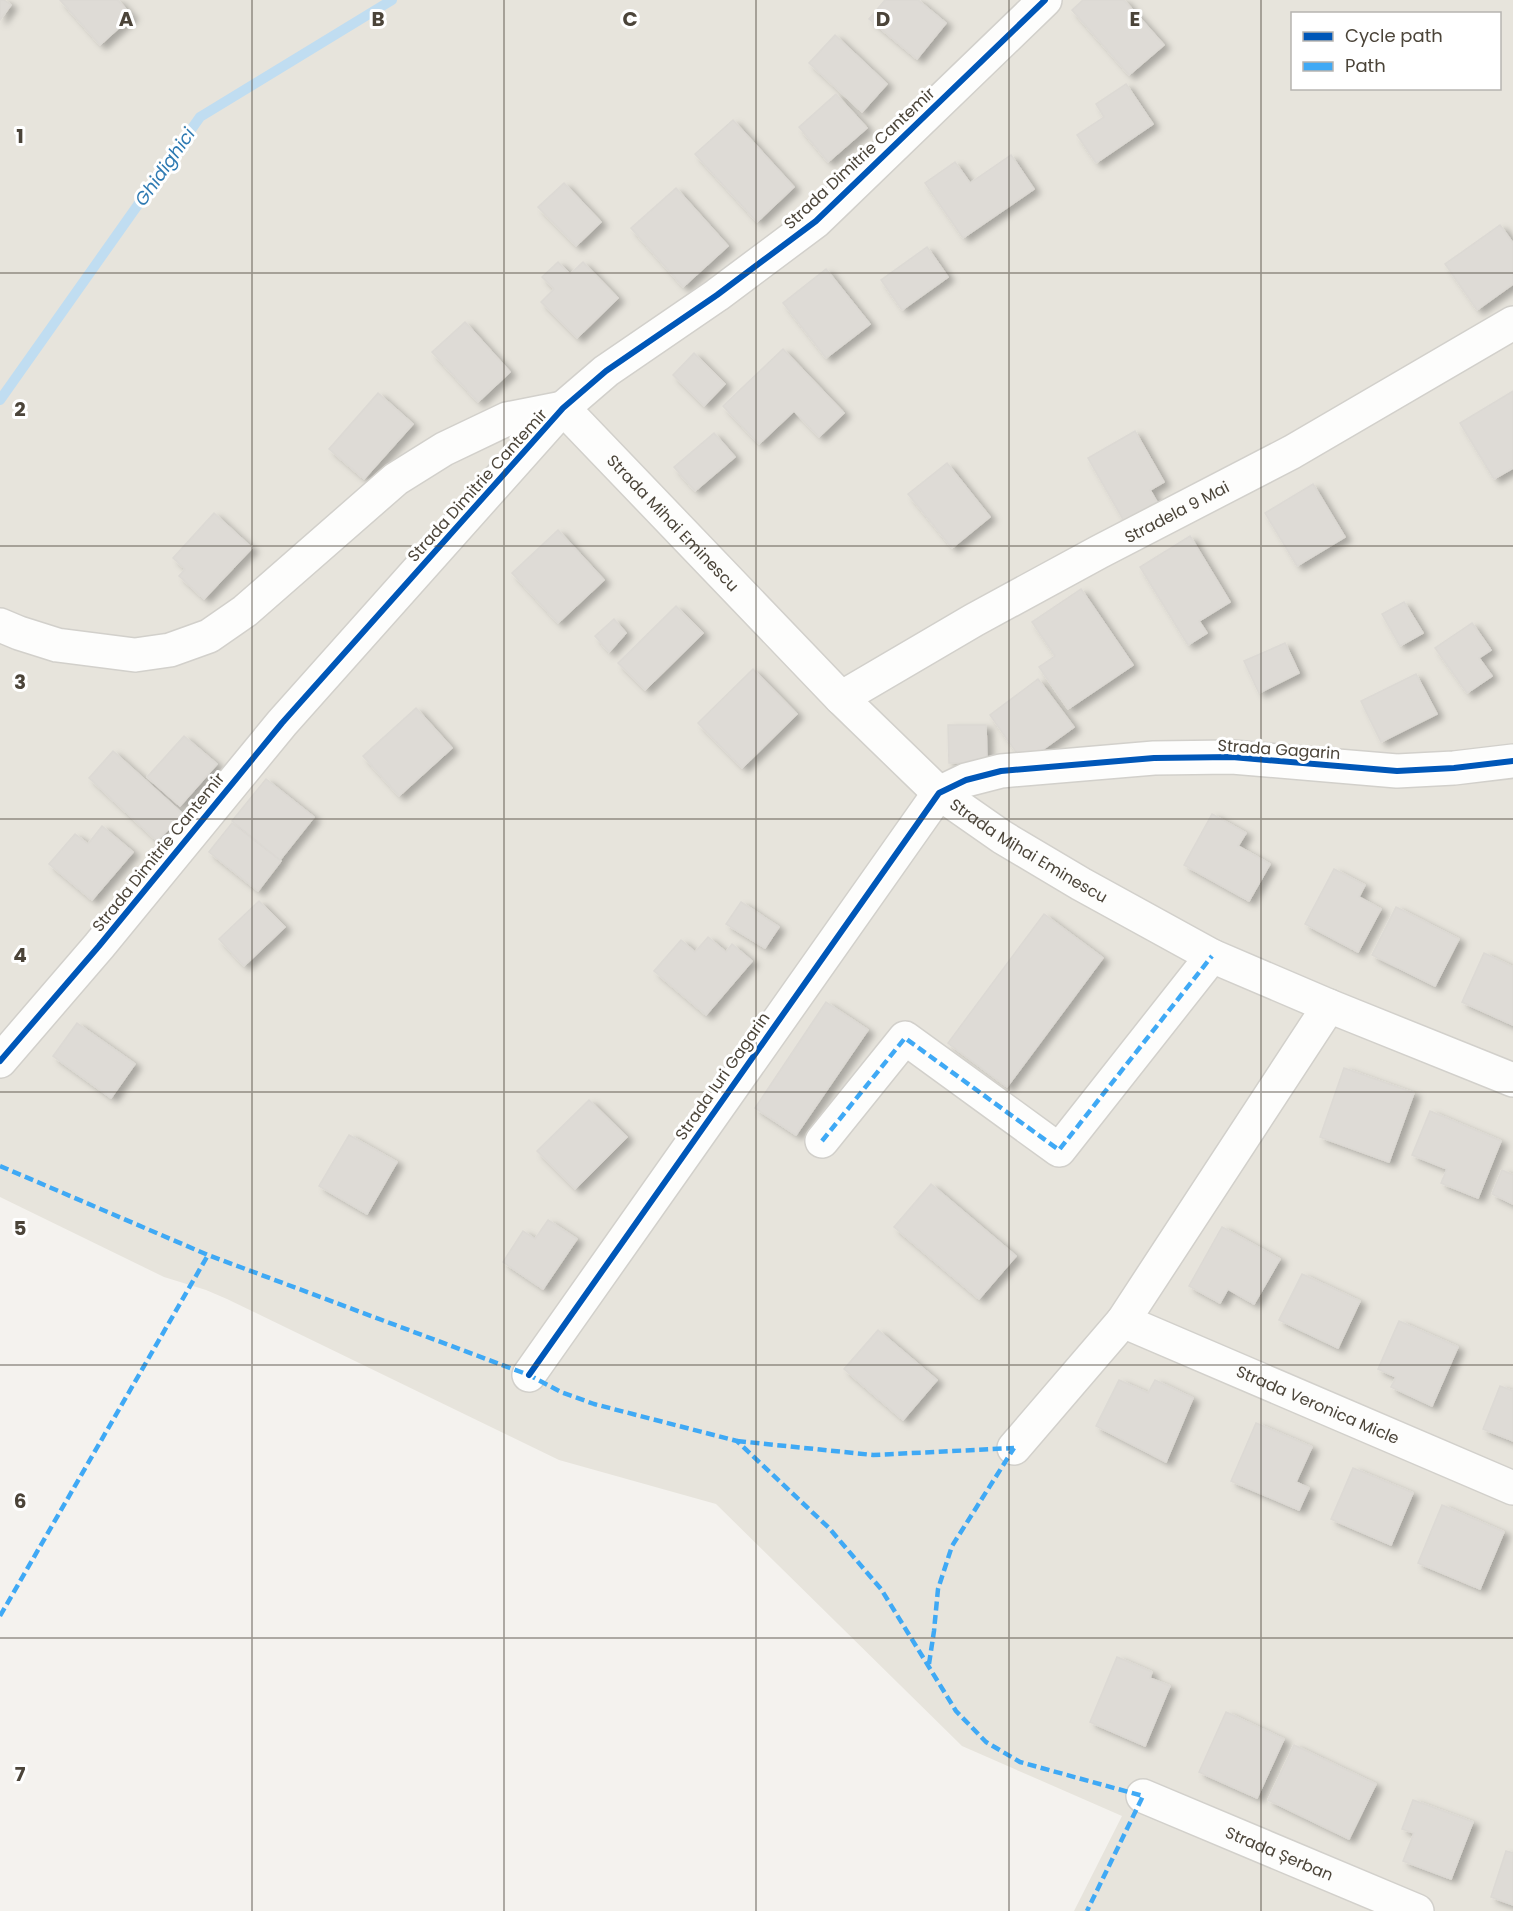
<svg xmlns="http://www.w3.org/2000/svg" width="1513" height="1911" font-family="Poppins,sans-serif">
  <style>
    .residential { fill: #e7e4dc; fill-rule: evenodd }
    .lines { fill: none; stroke-linecap: round; stroke-linejoin: round }
    .stream { stroke: #c0ddf1; stroke-width: 10 }
    .building { fill: #dedbd6; stroke: #dcd9d4; stroke-width: 1.5; filter: url(#shadow) }
    .minor-casing { stroke: #d2d0cb; stroke-width: 36 }
    .minor { stroke: #fdfdfc; stroke-width: 33 }
    .quiet { stroke: #3fa9f5; stroke-width: 4.5; stroke-dasharray: 9 4.5; stroke-linecap: butt }
    .cycleway-casing { stroke: #fff; stroke-width: 10 }
    .cycleway { stroke: #0057b8; stroke-width: 6 }
    .grid { fill: none; stroke: #4b4439; stroke-width: 1.5; stroke-opacity: 0.55 }
    .labels { text-anchor: middle; stroke-width: 6; stroke-linejoin: round; paint-order: stroke }
    .street-label { font-size: 16px; fill: #4b4439; stroke: #fff }
    .water-label { font-size: 18px; font-style: italic; fill: #2e7ab2; stroke: #fff }
    .grid-label { font-size: 20px; text-anchor: middle; font-weight: bold; fill: #4b4439; stroke: #fff; stroke-width: 6; stroke-linejoin: round; paint-order: stroke }
  </style>
  <defs>
    <filter id="shadow"><feDropShadow dx="6" dy="4" stdDeviation="3" flood-color="#0004"/></filter>
  </defs>
  <rect width="100%" height="100%" fill="#f4f2ee"/>
  <path class="residential" d="M 0,0 L 1513,0 L 1513,1911 L 1074,1911 L 1122,1816 L 962,1746 L 716,1504 L 559,1460 L 227,1299 L 206,1290 L 164,1277 L 0,1197 ZM 1292,14 L 1500,14 L 1500,88 L 1292,88 Z"/>
  <g class="lines">
    <polyline class="stream" points="0,400 200,117 392,0"/>
  </g>
  <g class="building">
    <polygon points="0,0 4,0 11,5 0,20"/>
    <polygon points="60,0 118,0 132,16 100,45"/>
    <polygon points="885,0 918,0 946,23 917,59 869,19"/>
    <polygon points="1083,0 1124,0 1164,45 1129,75 1072,10"/>
    <polygon points="835,35 887,84 862,112 809,63"/>
    <polygon points="1126,84 1153,124 1096,163 1077,135 1104,117 1096,104"/>
    <polygon points="836,94 867,128 828,162 799,127"/>
    <polygon points="733,120 794,187 757,222 695,154"/>
    <polygon points="1011,155 1034,189 963,238 925,183 955,162 970,183"/>
    <polygon points="564,183 601,222 576,246 538,207"/>
    <polygon points="676,188 728,246 683,287 631,228"/>
    <polygon points="1500,225 1513,243 1513,284 1477,310 1445,264"/>
    <polygon points="927,247 948,277 902,310 881,280"/>
    <polygon points="558,262 570,274 583,262 618,298 577,338 541,302 554,289 542,277"/>
    <polygon points="826,269 870,324 826,358 783,303"/>
    <polygon points="465,322 510,372 478,402 432,352"/>
    <polygon points="783,349 844,413 819,437 794,411 759,444 723,406"/>
    <polygon points="694,353 725,384 704,406 673,375"/>
    <polygon points="1513,391 1513,468 1494,479 1460,423"/>
    <polygon points="378,393 413,424 364,479 329,449"/>
    <polygon points="1135,431 1164,482 1150,490 1157,502 1124,521 1088,458"/>
    <polygon points="714,433 735,457 695,491 674,467"/>
    <polygon points="947,463 990,517 952,548 908,494"/>
    <polygon points="1313,484 1345,537 1297,566 1265,513"/>
    <polygon points="214,513 252,548 204,599 179,576 185,569 173,558"/>
    <polygon points="558,530 604,580 558,623 512,573"/>
    <polygon points="1190,536 1230,602 1199,621 1207,633 1188,645 1140,567"/>
    <polygon points="1081,589 1133,665 1068,709 1039,667 1055,656 1032,622"/>
    <polygon points="1404,602 1423,633 1400,646 1382,614"/>
    <polygon points="676,606 703,633 645,690 618,663"/>
    <polygon points="614,619 626,633 609,652 595,636"/>
    <polygon points="1472,623 1491,650 1479,658 1492,676 1467,693 1435,648"/>
    <polygon points="1285,643 1299,673 1259,693 1244,661"/>
    <polygon points="753,669 797,714 742,768 698,723"/>
    <polygon points="1416,674 1437,714 1381,742 1361,701"/>
    <polygon points="1038,679 1074,727 1024,763 990,715"/>
    <polygon points="416,708 452,748 399,796 363,756"/>
    <polygon points="948,725 986,725 987,763 949,763"/>
    <polygon points="184,736 217,764 180,806 147,777"/>
    <polygon points="113,751 183,814 157,841 89,778"/>
    <polygon points="266,779 314,817 280,860 232,821"/>
    <polygon points="1212,814 1246,833 1238,846 1270,864 1249,901 1184,865"/>
    <polygon points="232,823 281,861 258,891 209,852"/>
    <polygon points="102,826 133,852 92,900 49,864 75,834 88,844"/>
    <polygon points="1334,869 1365,885 1359,897 1381,909 1358,952 1305,924"/>
    <polygon points="259,901 285,927 244,966 219,939"/>
    <polygon points="741,902 779,927 765,948 726,924"/>
    <polygon points="1396,907 1459,939 1435,986 1372,955"/>
    <polygon points="1044,914 1103,958 1007,1087 948,1043"/>
    <polygon points="708,937 726,952 732,944 752,961 706,1015 654,971 681,940 695,952"/>
    <polygon points="1484,953 1513,967 1513,1025 1462,1002"/>
    <polygon points="826,1002 868,1030 796,1135 755,1108"/>
    <polygon points="77,1023 135,1064 111,1098 53,1056"/>
    <polygon points="1344,1068 1414,1093 1389,1162 1320,1137"/>
    <polygon points="589,1100 627,1137 575,1189 537,1151"/>
    <polygon points="1430,1111 1501,1141 1478,1198 1441,1183 1447,1169 1412,1155"/>
    <polygon points="349,1135 397,1162 367,1214 319,1186"/>
    <polygon points="1502,1170 1513,1175 1513,1204 1492,1194"/>
    <polygon points="931,1184 1016,1256 979,1299 894,1227"/>
    <polygon points="548,1220 577,1239 543,1289 503,1262 523,1231 535,1239"/>
    <polygon points="1222,1227 1280,1259 1254,1304 1228,1289 1220,1303 1189,1286"/>
    <polygon points="1302,1274 1360,1301 1338,1348 1279,1320"/>
    <polygon points="1399,1321 1458,1347 1432,1406 1391,1387 1396,1377 1378,1369"/>
    <polygon points="878,1330 937,1380 903,1420 844,1369"/>
    <polygon points="1119,1380 1148,1393 1155,1380 1193,1398 1166,1462 1096,1426"/>
    <polygon points="1500,1386 1513,1391 1513,1441 1483,1429"/>
    <polygon points="1256,1423 1312,1447 1296,1482 1309,1488 1299,1510 1231,1481"/>
    <polygon points="1353,1468 1413,1493 1391,1545 1331,1519"/>
    <polygon points="1442,1505 1504,1532 1480,1589 1418,1563"/>
    <polygon points="1117,1657 1152,1672 1150,1678 1170,1686 1145,1746 1090,1722"/>
    <polygon points="1226,1712 1284,1739 1257,1798 1199,1772"/>
    <polygon points="1294,1745 1376,1784 1349,1839 1268,1800"/>
    <polygon points="1413,1800 1473,1822 1451,1879 1403,1861 1414,1833 1402,1829"/>
    <polygon points="1506,1851 1513,1853 1513,1905 1491,1897"/>
  </g>
  <g class="lines">
    <defs>
      <g id="minor">
        <path id="s1" d="M 563,408 L 841,698 L 939,793 L 1002,837 L 1081,884 L 1212,956 L 1329,1006 L 1513,1080"/>
        <polyline points="0,625 19,633 57,645 135,655 170,650 209,636 245,611 396,479 444,449 507,419 563,408"/>
        <path id="s2" d="M 841,698 L 974,620 L 1099,552 L 1292,452 L 1513,323"/>
        <polyline points="0,1061 99,946 282,723 563,408 606,371 717,295 816,221 1045,0"/>
        <polyline points="822,1141 905,1038 1059,1150 1212,956"/>
        <path id="s3" d="M 1123,1321 L 1513,1488"/>
        <polyline points="529,1375 939,793 966,780 1001,771 1154,758 1232,757 1397,771 1454,768 1513,761"/>
        <polyline points="1014,1448 1123,1321 1329,1006"/>
        <path id="s4" d="M 1143,1796 L 1417,1911"/>
      </g>
    </defs>
    <use href="#minor" class="minor-casing"/>
    <use href="#minor" class="minor"/>
    <g class="quiet">
      <polyline points="822,1141 905,1038 1059,1150 1212,956"/>
      <polyline points="0,1166 208,1255 529,1375 561,1392 594,1404 737,1441 829,1528 881,1589 956,1711 986,1742 1020,1762 1143,1796 1087,1911"/>
      <polyline points="737,1441 873,1455 1014,1448"/>
      <polyline points="0,1616 208,1255"/>
      <polyline points="929,1664 934,1631 938,1589 952,1546 1014,1448"/>
    </g>
    <defs>
      <g id="cycleway">
        <polyline points="0,1061 99,946 282,723 563,408 606,371 717,295 816,221 1045,0"/>
        <polyline points="529,1375 939,793 966,780 1001,771 1154,758 1232,757 1397,771 1454,768 1513,761"/>
      </g>
    </defs>
    <use href="#cycleway" class="cycleway-casing"/>
    <use href="#cycleway" class="cycleway"/>
  </g>
  <path class="grid" d="M 252,0 L 252,1911M 504,0 L 504,1911M 756,0 L 756,1911M 1009,0 L 1009,1911M 1261,0 L 1261,1911M 0,273 L 1513,273M 0,546 L 1513,546M 0,819 L 1513,819M 0,1092 L 1513,1092M 0,1365 L 1513,1365M 0,1638 L 1513,1638"/>
  <g class="labels">
    <g class="street-label">
      <text transform="translate(859 158) rotate(-43)" y="6">Strada Dimitrie Cantemir</text>
      <text transform="translate(477 485) rotate(-48)" y="6">Strada Dimitrie Cantemir</text>
      <text dy="6" stroke="none"><textPath href="#s2" startOffset="384">Stradela 9 Mai</textPath></text>
      <text dy="6" stroke="none"><textPath href="#s1" startOffset="159">Strada Mihai Eminescu</textPath></text>
      <text transform="translate(1279 749) rotate(4)" y="6">Strada Gagarin</text>
      <text dy="6" stroke="none"><textPath href="#s1" startOffset="645">Strada Mihai Eminescu</textPath></text>
      <text transform="translate(158 852) rotate(-51)" y="6">Strada Dimitrie Cantemir</text>
      <text transform="translate(722 1076) rotate(-55)" y="6">Strada Iuri Gagarin</text>
      <text dy="6" stroke="none"><textPath href="#s3" startOffset="212">Strada Veronica Micle</textPath></text>
      <text dy="6" stroke="none"><textPath href="#s4" startOffset="148">Strada Șerban</textPath></text>
    </g>
    <g class="water-label">
      <text transform="translate(165 167) rotate(-55)" y="6">Ghidighici</text>
    </g>
  </g>
  <g class="grid-label">
    <text x="126" y="26">A</text>
    <text x="378" y="26">B</text>
    <text x="630" y="26">C</text>
    <text x="883" y="26">D</text>
    <text x="1135" y="26">E</text>
    <text x="20" y="143">1</text>
    <text x="20" y="416">2</text>
    <text x="20" y="689">3</text>
    <text x="20" y="962">4</text>
    <text x="20" y="1235">5</text>
    <text x="20" y="1508">6</text>
    <text x="20" y="1781">7</text>
  </g>
  <rect x="1291" y="12" width="210" height="78" fill="#ffffff" stroke="#b7b4b0" stroke-width="1.5"/>
  <rect x="1303" y="32" width="30" height="9" fill="#0057b8" stroke="#b7b4b0" stroke-width="1.5"/>
  <text x="1345" y="42" font-size="18" fill="#4b4439">Cycle path</text>
  <rect x="1303" y="62" width="30" height="9" fill="#3fa9f5" stroke="#b7b4b0" stroke-width="1.5"/>
  <text x="1345" y="72" font-size="18" fill="#4b4439">Path</text>
</svg>
